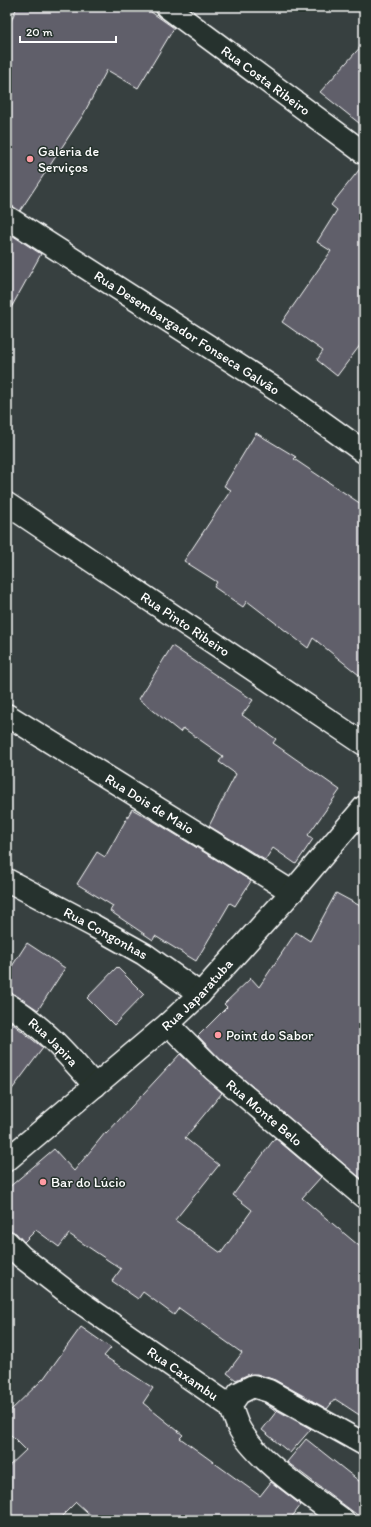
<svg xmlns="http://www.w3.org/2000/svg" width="371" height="1527" font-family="Itim,sans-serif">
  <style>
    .building { fill: #605f6b; stroke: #fff }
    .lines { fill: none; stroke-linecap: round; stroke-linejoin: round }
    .minor-casing { stroke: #fff; stroke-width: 25 }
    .minor { stroke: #26332d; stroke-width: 22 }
    .poi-dot { fill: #ff9aa2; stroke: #26332d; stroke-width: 1.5 }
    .labels { text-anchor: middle; stroke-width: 3; stroke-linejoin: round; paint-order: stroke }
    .street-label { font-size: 14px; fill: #fff; stroke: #26332d }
    .poi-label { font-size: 14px; fill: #fff; stroke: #26332d; text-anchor: start }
  </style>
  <rect width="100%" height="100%" fill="#374040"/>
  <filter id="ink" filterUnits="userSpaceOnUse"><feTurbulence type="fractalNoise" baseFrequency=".025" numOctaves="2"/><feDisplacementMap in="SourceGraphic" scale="8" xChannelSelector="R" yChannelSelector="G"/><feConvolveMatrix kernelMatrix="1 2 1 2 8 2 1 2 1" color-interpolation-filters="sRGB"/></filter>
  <g filter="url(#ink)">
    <g class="building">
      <polygon points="17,7 144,7 174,28 138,88 107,70 83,115 20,211 7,205 7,30"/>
      <polygon points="364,43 364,127 320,92"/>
      <polygon points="363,165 364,340 337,376 317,360 323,351 282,322 331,251 317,242 337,210 331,205"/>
      <polygon points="7,232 41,254 7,315"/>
      <polygon points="256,433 296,457 294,459 364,506 364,679 313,638 308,648 247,601 243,607 214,587 217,582 184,561 231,490 224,486"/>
      <polygon points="172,646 253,700 242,715 276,739 273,743 340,790 308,835 313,839 296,864 273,848 265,860 209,826 236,774 219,762 223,756 183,728 180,732 139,699"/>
      <polygon points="132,809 155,822 251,881 235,906 230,903 196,961 155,936 153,940 110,911 113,906 77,884 97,852 105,857"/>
      <polygon points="336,893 364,908 364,1181 221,1060 198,1036 227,1007 224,1004 251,978 259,987 296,932 310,941"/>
      <polygon points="27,943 65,968 38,1010 14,994 7,992 7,974"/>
      <polygon points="117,967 144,994 114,1025 87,998"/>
      <polygon points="7,1019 43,1048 7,1096"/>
      <polygon points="180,1054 222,1093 185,1138 219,1165 175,1220 221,1253 252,1210 233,1195 275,1138 321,1177 302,1198 364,1250 364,1418 335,1399 327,1409 275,1380 257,1374 247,1375 236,1380 227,1373 242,1353 179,1308 174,1315 143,1292 138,1299 112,1281 121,1269 69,1234 59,1247 36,1230 24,1242 16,1233 7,1230 7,1189 54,1149 74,1171 105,1133 106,1134"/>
      <polygon points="81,1327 111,1348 104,1356 153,1388 143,1403 183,1435 180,1438 260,1496 271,1482 301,1505 291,1518 293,1520 96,1520 76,1502 58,1520 7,1520 7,1468 26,1450 7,1431 7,1414 44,1378"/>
      <polygon points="264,1403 311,1429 290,1453 262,1430 276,1412"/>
      <polygon points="306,1439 364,1485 364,1520 287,1462"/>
    </g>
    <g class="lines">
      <defs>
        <g id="minor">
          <path id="s1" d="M 167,7 L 364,153"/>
          <path id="s2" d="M 7,217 L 283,394 L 364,452"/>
          <path id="s3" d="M 7,504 L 364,744"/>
          <path id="s4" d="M 7,715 L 292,892"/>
          <path id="s5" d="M 7,880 L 94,926 L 144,954 L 200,994"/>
          <path id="s6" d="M 7,1004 C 42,1025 68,1055 95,1086"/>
          <path id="s7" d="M 168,1024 L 213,1069 L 364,1197"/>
          <path id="s8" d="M 7,1160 L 168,1024 L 200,994 L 292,892 L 364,807"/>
          <path id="s9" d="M 7,1242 L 22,1257 L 80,1302 L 230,1406 C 233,1412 235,1419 238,1426 C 255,1460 312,1497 343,1520"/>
          <polyline points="230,1406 239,1393 253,1386 269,1391 364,1444"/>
        </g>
      </defs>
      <use href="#minor" class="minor-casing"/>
      <use href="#minor" class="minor"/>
    </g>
  </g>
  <g class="poi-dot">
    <circle cx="30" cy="159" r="4"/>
    <circle cx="218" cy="1035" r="4"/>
    <circle cx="43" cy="1182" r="4"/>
  </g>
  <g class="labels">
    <g class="street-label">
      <text dy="5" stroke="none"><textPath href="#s1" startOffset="123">Rua Costa Ribeiro</textPath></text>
      <text dy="5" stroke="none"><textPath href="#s2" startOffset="214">Rua Desembargador Fonseca Galvão</textPath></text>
      <text dy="5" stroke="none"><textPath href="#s3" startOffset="215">Rua Pinto Ribeiro</textPath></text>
      <text dy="5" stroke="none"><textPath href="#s4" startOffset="168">Rua Dois de Maio</textPath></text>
      <text dy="5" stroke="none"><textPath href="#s5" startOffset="112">Rua Congonhas</textPath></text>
      <text dy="5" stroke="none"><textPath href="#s8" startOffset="252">Rua Japaratuba</textPath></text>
      <text dy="5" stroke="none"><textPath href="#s6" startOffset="60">Rua Japira</textPath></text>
      <text dy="5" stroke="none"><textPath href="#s7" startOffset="131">Rua Monte Belo</textPath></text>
      <text dy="5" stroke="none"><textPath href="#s9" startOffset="220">Rua Caxambu</textPath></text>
    </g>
    <g class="poi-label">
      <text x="38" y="156">Galeria de<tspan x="38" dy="16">Serviços</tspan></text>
      <text x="226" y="1040">Point do Sabor</text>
      <text x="51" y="1187">Bar do Lúcio</text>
    </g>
  </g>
  <rect width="371" height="1527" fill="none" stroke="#26332d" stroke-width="24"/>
  <rect x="12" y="12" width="347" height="1503" fill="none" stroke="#fff" stroke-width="1.5" filter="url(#ink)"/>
  <path d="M20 36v6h96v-6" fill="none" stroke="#ffffff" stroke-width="2"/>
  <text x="26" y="36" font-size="12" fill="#ffffff" stroke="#26332d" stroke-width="3" paint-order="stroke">20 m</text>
</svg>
